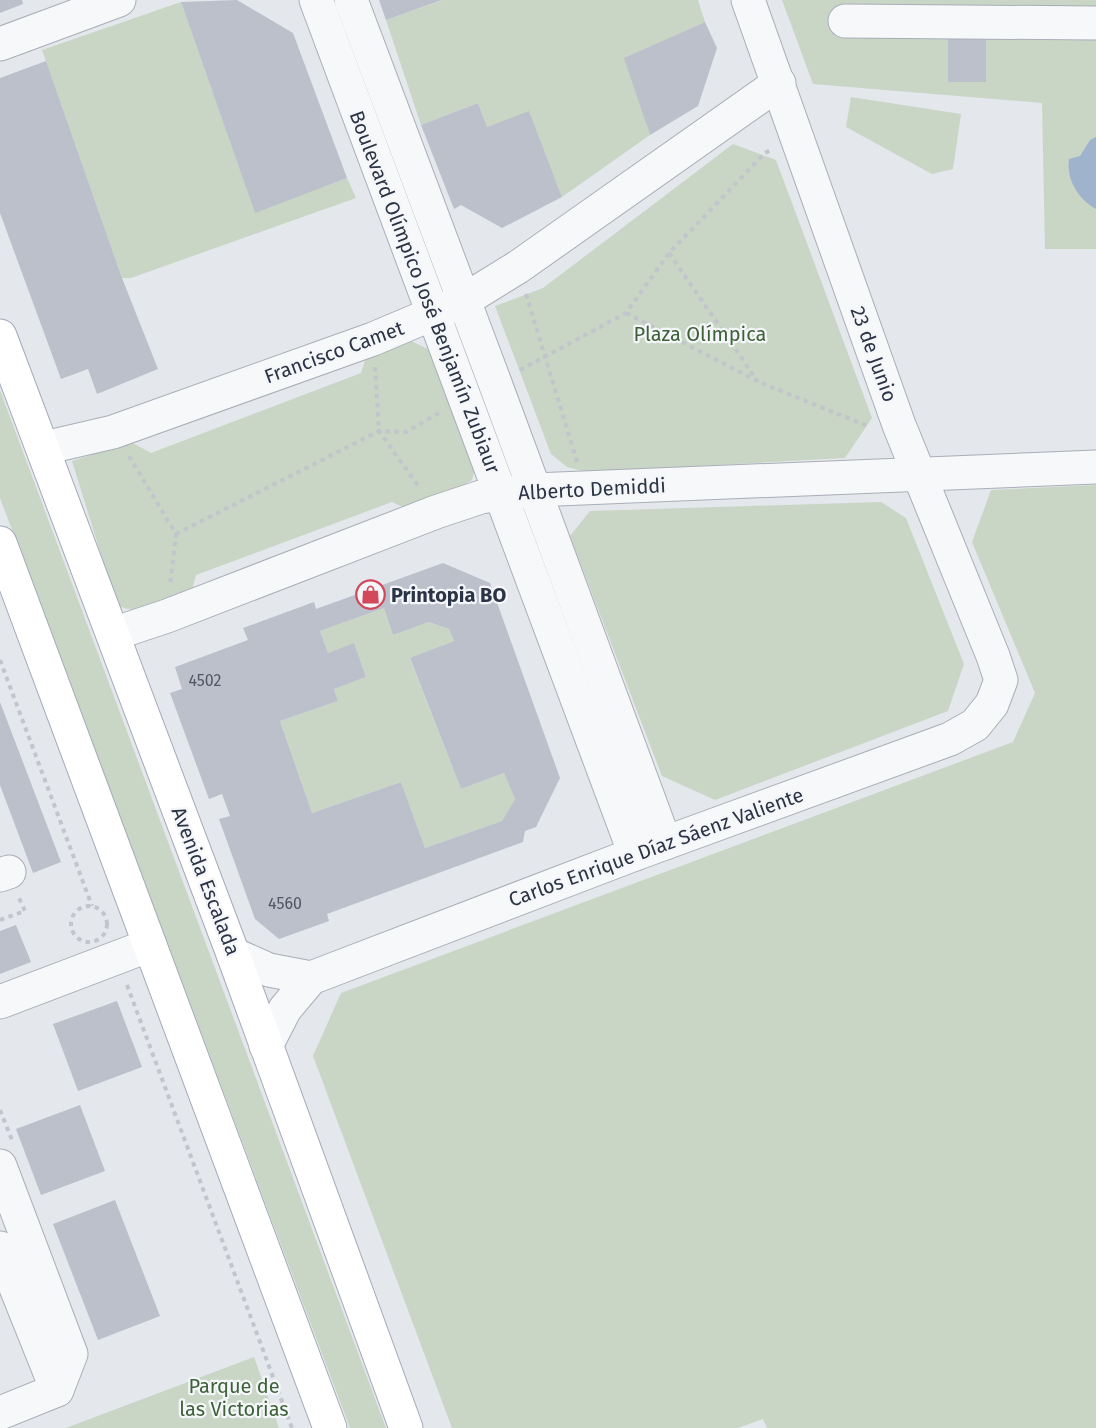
<svg xmlns="http://www.w3.org/2000/svg" width="1096" height="1428" font-family="'Fira Sans',sans-serif">
  <style>
    .green { fill: #c9d6c5 }
    .water { fill: #9fb4cc }
    .building { fill: #bbc0ca; fill-rule: evenodd }
    .lines { fill: none; stroke-linecap: round; stroke-linejoin: round }
    .minor-casing { stroke: #a9aeb7; stroke-width: 35 }
    .major-casing { stroke: #a3abb8; stroke-width: 35 }
    .path { stroke: #c2c5cb; stroke-width: 4; stroke-dasharray: 4.5 4.5; stroke-linecap: butt }
    .minor { stroke: #f7f8fa; stroke-width: 33 }
    .major { stroke: #fff; stroke-width: 33 }
    .labels { text-anchor: middle; stroke-width: 4.5; stroke-linejoin: round; paint-order: stroke }
    .number-label { font-size: 16px; fill: #4f5766 }
    .street-label { font-size: 20px; fill: #2b3445; stroke: #f4f6f9 }
    .park-label { font-size: 20px; fill: #3f6138; stroke: #f4f6f9 }
    .poi-label { font-size: 20px; font-weight: bold; fill: #2b3445; stroke: #f4f6f9; text-anchor: start }
  </style>
  <rect width="100%" height="100%" fill="#e4e7ec"/>
  <g class="green">
    <polygon points="443,0 698,0 705,22 625,58 650,135 562,197 529,112 487,127 478,103 421,125 386,20"/>
    <polygon points="782,0 1096,0 1096,249 1045,249 1042,103 813,84"/>
    <polygon points="181,2 255,212 347,178 356,198 131,278 122,278 42,50"/>
    <polygon points="851,97 961,114 953,169 932,174 846,127"/>
    <polygon points="733,144 776,160 872,418 845,458 587,472 567,467 551,454 495,306 543,288"/>
    <polygon points="411,341 428,349 475,469 472,480 454,491 409,510 392,502 196,575 192,591 136,611 117,606 72,461 131,442 151,453 361,373 366,357"/>
    <polygon points="0,390 386,1428 350,1428 0,498"/>
    <polygon points="1096,485 1096,1428 767,1428 763,1419 738,1428 452,1428 313,1056 341,993 1013,742 1035,693 972,542 991,490"/>
    <polygon points="881,502 906,518 964,664 948,711 715,800 662,776 570,536 590,511"/>
    <polygon points="384,608 393,635 429,622 449,629 454,641 410,659 461,789 504,773 515,799 502,821 425,848 401,782 312,813 280,721 338,701 334,689 366,677 354,644 328,653 320,631"/>
    <polygon points="254,1357 279,1428 66,1428"/>
  </g>
  <path class="water" d="M 1096,137 L 1096,209 C 1078,199 1066,179 1069,159 L 1080,156 L 1090,140 Z"/>
  <g class="building">
    <polygon points="0,0 22,0 23,4 0,13"/>
    <polygon points="237,0 293,33 347,178 255,213 181,2"/>
    <polygon points="379,0 442,0 386,20"/>
    <polygon points="705,22 717,48 698,106 650,135 624,58"/>
    <rect x="948" y="38" width="38" height="44"/>
    <polygon points="46,61 122,278 158,369 97,394 88,369 61,379 0,213 0,78"/>
    <polygon points="478,103 487,127 529,111 562,197 502,228 461,205 454,209 421,125"/>
    <path d="M 443,563 L 490,583 L 560,778 L 536,827 L 525,831 L 523,842 L 327,914 L 329,921 L 279,939 L 255,919 L 219,819 L 230,816 L 222,794 L 209,799 L 170,693 L 182,689 L 175,667 L 248,640 L 243,628 L 314,602 L 316,609 ZM 384,608 L 393,635 L 429,622 L 449,629 L 454,641 L 410,658 L 461,789 L 504,773 L 515,799 L 502,821 L 425,848 L 401,782 L 312,813 L 280,721 L 338,701 L 334,689 L 366,677 L 354,643 L 328,653 L 320,631 Z"/>
    <polygon points="0,702 61,862 33,873 0,785"/>
    <polygon points="16,925 31,962 0,974 0,931"/>
    <polygon points="117,1001 142,1067 78,1091 53,1024"/>
    <polygon points="80,1105 105,1171 41,1195 16,1129"/>
    <polygon points="115,1200 160,1316 98,1340 53,1224"/>
  </g>
  <g class="lines">
    <defs>
      <g id="minor">
        <polyline points="316,0 635,854"/>
        <polyline points="351,0 495,383 665,843"/>
        <polyline points="845,21 1096,23"/>
        <polyline points="0,44 119,0"/>
        <polyline points="44,448 113,432 373,339 463,301 518,267 779,83"/>
        <polyline points="113,634 167,616 436,512 481,497 534,490 1096,467"/>
        <polyline points="0,875 9,872"/>
        <polyline points="233,954 269,970 311,978"/>
        <polyline points="0,1002 150,945"/>
        <polyline points="266,1046 285,1009 311,978 635,854 950,739 975,725 992,704 1001,680 993,656 899,425 748,0"/>
        <polyline points="0,1166 71,1354 57,1390"/>
        <polyline points="0,1248 57,1390 0,1413"/>
      </g>
      <g id="major">
        <polyline points="0,336 233,954 406,1428"/>
        <polyline points="0,543 330,1428"/>
      </g>
    </defs>
    <use href="#minor" class="minor-casing"/>
    <use href="#major" class="major-casing"/>
    <g class="path">
      <polyline points="669,253 758,382"/>
      <polyline points="526,294 577,462"/>
      <polyline points="626,313 759,382 870,427"/>
      <polyline points="375,367 379,431 419,487"/>
      <polyline points="520,370 626,313 669,253 765,153 771,150"/>
      <polyline points="129,456 176,534 170,585"/>
      <polyline points="176,534 379,431 406,432 439,413"/>
      <polyline points="0,660 92,906"/>
      <circle cx="89" cy="924" r="18"/>
      <polyline points="0,920 25,911 19,898"/>
      <polyline points="127,985 292,1428"/>
      <polyline points="0,1110 12,1140"/>
    </g>
    <use href="#minor" class="minor"/>
    <use href="#major" class="major"/>
  </g>
  <defs>
    <symbol id="shop-ring" viewBox="-11 -11 22 22"><circle r="9.5" fill="#f4f6f9" stroke="#d1495b" stroke-width="1.5"/><path d="M-5-2.5h2.3a2.7 3.5 0 0 1 5.4 0H5L5.5 6h-11ZM-1.5-2.5h3a1.5 2.3 0 0 0-3 0Z" fill="#d1495b"/></symbol>
  </defs>
  <g fill-rule="evenodd">
    <use href="#shop-ring" x="354" y="578" width="33" height="33"/>
  </g>
  <g class="labels">
    <g class="number-label">
      <text x="205" y="686">4502</text>
      <text x="285" y="909">4560</text>
    </g>
    <g class="street-label">
      <text transform="translate(425 292) rotate(69)" y="7">Boulevard Olímpico José Benjamín Zubiaur</text>
      <text transform="translate(334 352) rotate(-20)" y="7">Francisco Camet</text>
      <text transform="translate(874 354) rotate(70)" y="7">23 de Junio</text>
      <text transform="translate(592 489) rotate(-3)" y="7">Alberto Demiddi</text>
      <text transform="translate(656 847) rotate(-20)" y="7">Carlos Enrique Díaz Sáenz Valiente</text>
      <text transform="translate(206 881) rotate(69)" y="7">Avenida Escalada</text>
    </g>
    <g class="park-label">
      <text x="700" y="341">Plaza Olímpica</text>
      <text x="234" y="1393">Parque de<tspan x="234" dy="23">las Victorias</tspan></text>
    </g>
    <g class="poi-label">
      <text x="391" y="602">Printopia BO</text>
    </g>
  </g>
</svg>
